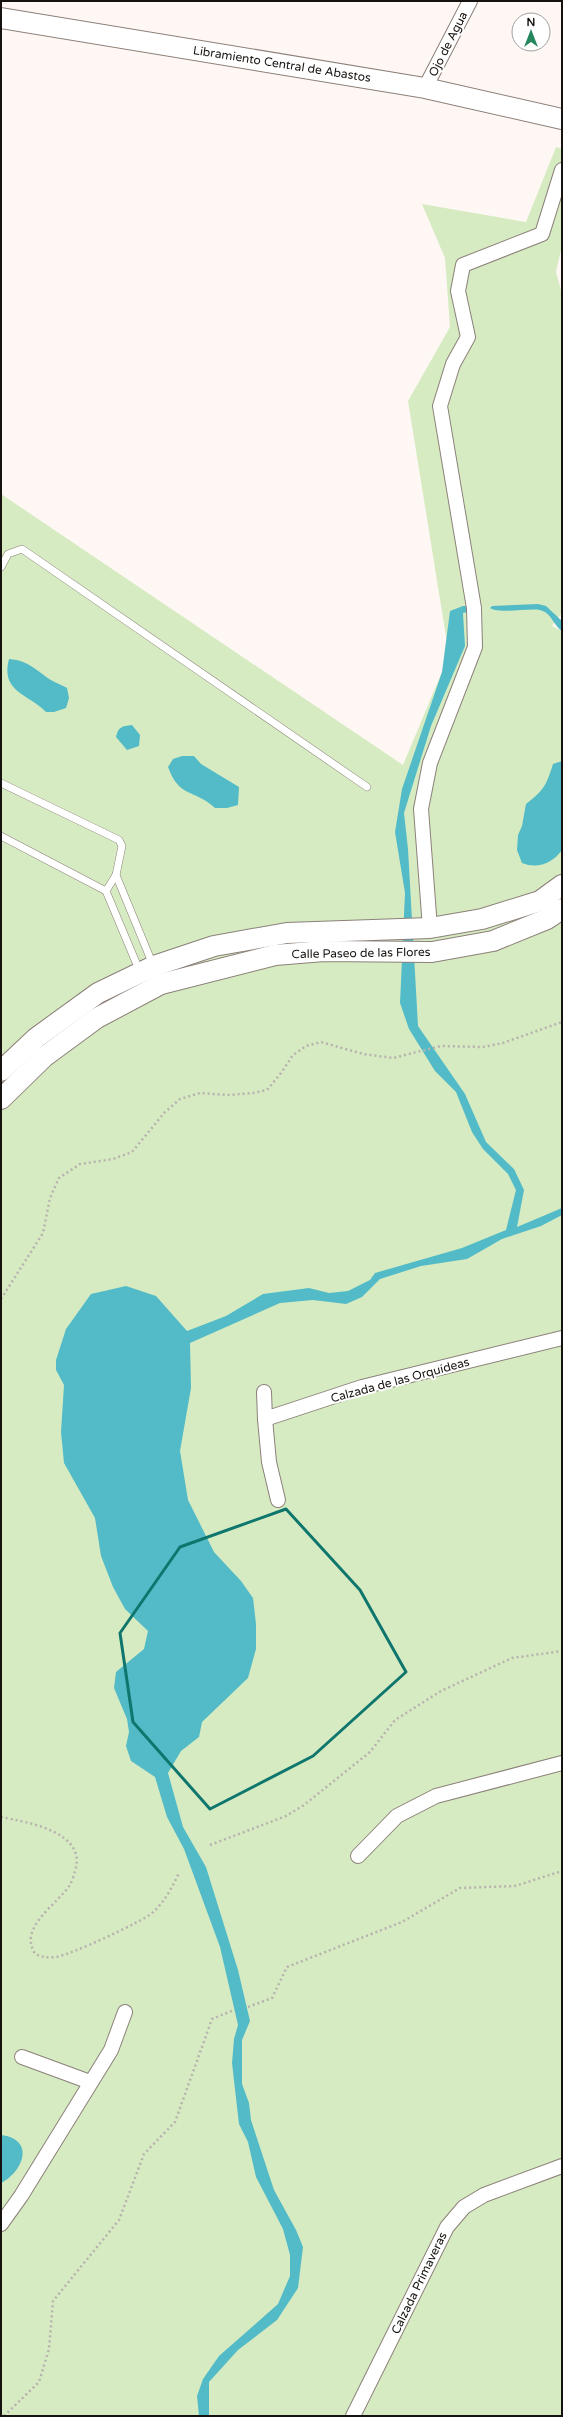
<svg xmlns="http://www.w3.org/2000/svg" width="563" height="2417" font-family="'Varela Round',sans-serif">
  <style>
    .green { fill: #d6ebc2 }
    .water { fill: #52bbc7 }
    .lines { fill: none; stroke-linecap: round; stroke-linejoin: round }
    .lane-casing { stroke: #8c8079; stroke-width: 8 }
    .street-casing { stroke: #8c8079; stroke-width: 16 }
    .secondary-casing { stroke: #8c8079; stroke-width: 22 }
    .path { stroke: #b8b2ae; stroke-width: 2.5; stroke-dasharray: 2 3; stroke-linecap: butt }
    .lane { stroke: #fff; stroke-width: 7 }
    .street { stroke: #fff; stroke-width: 14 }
    .secondary { stroke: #fff; stroke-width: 20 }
    .marked { fill: none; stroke: #0f766e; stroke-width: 3; stroke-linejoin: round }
    .labels { text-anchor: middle; stroke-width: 4; stroke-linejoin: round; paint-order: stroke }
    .street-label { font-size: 12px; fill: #16120f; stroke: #fff }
  </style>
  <rect width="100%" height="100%" fill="#fff7f3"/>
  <polygon class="green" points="556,147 562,149 562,246 556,272 562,294 562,613 552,626 562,631 562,2416 1,2416 1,494 403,765 449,655 408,401 450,327 445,258 422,204 526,222"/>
  <g class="water">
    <path d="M 538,604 L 546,606 L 562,621 L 562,631 C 553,625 552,613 540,610 C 528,608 498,614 490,608 L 492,606 Z"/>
    <polygon points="463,606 473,606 473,611 463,613 465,646 431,726 404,813 408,849 418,1026 465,1094 486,1142 514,1169 524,1190 517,1227 562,1208 562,1215 541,1226 502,1239 467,1259 421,1266 380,1279 362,1297 346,1304 313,1300 280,1303 190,1343 191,1388 180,1451 188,1500 214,1552 241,1581 253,1598 256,1624 256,1649 248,1678 202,1722 199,1737 181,1751 168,1773 183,1827 206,1867 238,1970 250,2021 242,2040 242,2084 249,2103 251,2120 274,2190 296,2230 303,2247 298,2288 277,2320 238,2350 209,2382 209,2416 199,2416 197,2396 203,2379 219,2356 278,2304 290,2276 290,2255 283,2229 256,2177 248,2142 239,2124 232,2063 234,2039 238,2025 220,1947 184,1849 167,1817 155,1777 131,1761 126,1746 129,1732 127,1719 114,1688 116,1672 144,1649 148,1631 125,1609 113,1587 101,1556 95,1518 64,1463 61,1432 64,1385 56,1370 56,1360 66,1329 91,1294 126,1286 156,1296 187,1331 226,1316 263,1294 309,1288 329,1293 348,1291 370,1280 375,1273 462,1248 506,1230 516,1190 508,1174 483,1149 472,1132 456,1092 435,1071 409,1029 400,1003 405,893 395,832 402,789 442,672 450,611"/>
    <path d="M 9,659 C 25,660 33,667 45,676 C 51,681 60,684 67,688 L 69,698 L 66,708 L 54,712 L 46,712 C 29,694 0,692 9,659 Z"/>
    <path d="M 132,725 L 140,735 L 139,746 L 127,750 L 116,737 C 118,727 122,726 132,725 Z"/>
    <path d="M 182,756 L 194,756 L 201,764 L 239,787 L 238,805 L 227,808 L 215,808 C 193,788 180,799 168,767 L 173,759 Z"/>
    <path d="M 562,761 L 562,850 C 552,864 537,869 522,863 L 517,850 L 518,835 L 522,826 L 526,804 C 544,790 546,786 553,764 Z"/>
    <path d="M 1,2135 C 35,2139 24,2171 1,2183 Z"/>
  </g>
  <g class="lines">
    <defs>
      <g id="lane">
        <polyline points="1,567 8,554 22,549 367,787"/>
        <polyline points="1,783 119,840 122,846 116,875 106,891"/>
        <polyline points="1,836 106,891"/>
        <polyline points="116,875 153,965"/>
        <polyline points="106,891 140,972"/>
      </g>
      <g id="street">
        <polyline points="425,88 470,1"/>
        <polyline points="430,928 421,809 430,763 475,647 474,608 440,406 453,364 468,337 458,291 463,265 542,234 562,170"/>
        <polyline points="264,1392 265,1419 362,1387 562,1338"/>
        <polyline points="265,1419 269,1462 278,1500"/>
        <polyline points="358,1856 397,1816 436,1796 562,1763"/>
        <polyline points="22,2057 90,2082"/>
        <polyline points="1,2224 21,2196 111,2050 125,2012"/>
        <polyline points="353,2416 447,2227 464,2207 484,2195 562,2166"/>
      </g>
      <g id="secondary">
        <polyline points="1,18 425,88 562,119"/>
        <polyline points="1,1071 36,1038 98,993 154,966 214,946 287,933 430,928 482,919 540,901 562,885"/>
        <polyline points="1,1099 44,1057 97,1018 161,984 275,955 324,951 432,952 493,941 547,919 562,909"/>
      </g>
    </defs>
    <use href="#lane" class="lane-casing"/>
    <use href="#street" class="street-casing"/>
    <use href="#secondary" class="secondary-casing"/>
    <g class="path">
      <polyline points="1,1299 43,1233 50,1198 59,1178 80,1164 113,1159 132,1152 165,1112 180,1099 200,1093 228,1095 253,1093 267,1090 281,1073 293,1055 306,1046 321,1042 363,1054 393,1058 441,1046 483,1047 503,1043 562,1022"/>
      <path d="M 1,1817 C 27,1822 88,1832 75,1871 C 74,1875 72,1881 70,1885 C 59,1901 35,1917 31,1936 C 30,1943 32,1948 35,1954 C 42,1957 48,1958 56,1957 C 70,1955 142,1922 152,1913 C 165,1902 172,1887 179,1873"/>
      <polyline points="210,1845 286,1816 304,1805 370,1752 395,1720 441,1691 512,1658 562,1651"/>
      <polyline points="248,2007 272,1998 287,1967 402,1922 460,1888 515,1886 562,1871"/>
      <polyline points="4,2416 39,2382 49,2349 53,2301 119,2220 144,2154 175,2122 212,2019 234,2010"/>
    </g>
    <use href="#lane" class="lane"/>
    <use href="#street" class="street"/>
    <use href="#secondary" class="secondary"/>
  </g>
  <path class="marked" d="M 286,1509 L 360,1590 L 406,1672 L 313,1756 L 210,1809 L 133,1722 L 120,1633 L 180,1547 Z"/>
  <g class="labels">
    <g class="street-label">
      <text transform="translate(448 44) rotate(-63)" y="4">Ojo de Agua</text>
      <text transform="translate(282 64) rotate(9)" y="4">Libramiento Central de Abastos</text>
      <text transform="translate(361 953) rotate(-1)" y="4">Calle Paseo de las Flores</text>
      <text transform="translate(400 1380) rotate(-15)" y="4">Calzada de las Orquídeas</text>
      <text transform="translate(419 2283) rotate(-64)" y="4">Calzada Primaveras</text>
    </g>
  </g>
  <rect width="563" height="2417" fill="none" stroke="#16120f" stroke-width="4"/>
  <g transform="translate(531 32)"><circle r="19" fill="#ffffff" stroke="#a2a09f"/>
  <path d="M0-3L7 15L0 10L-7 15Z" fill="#26865e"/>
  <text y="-6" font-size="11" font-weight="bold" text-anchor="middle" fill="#16120f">N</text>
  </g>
</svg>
